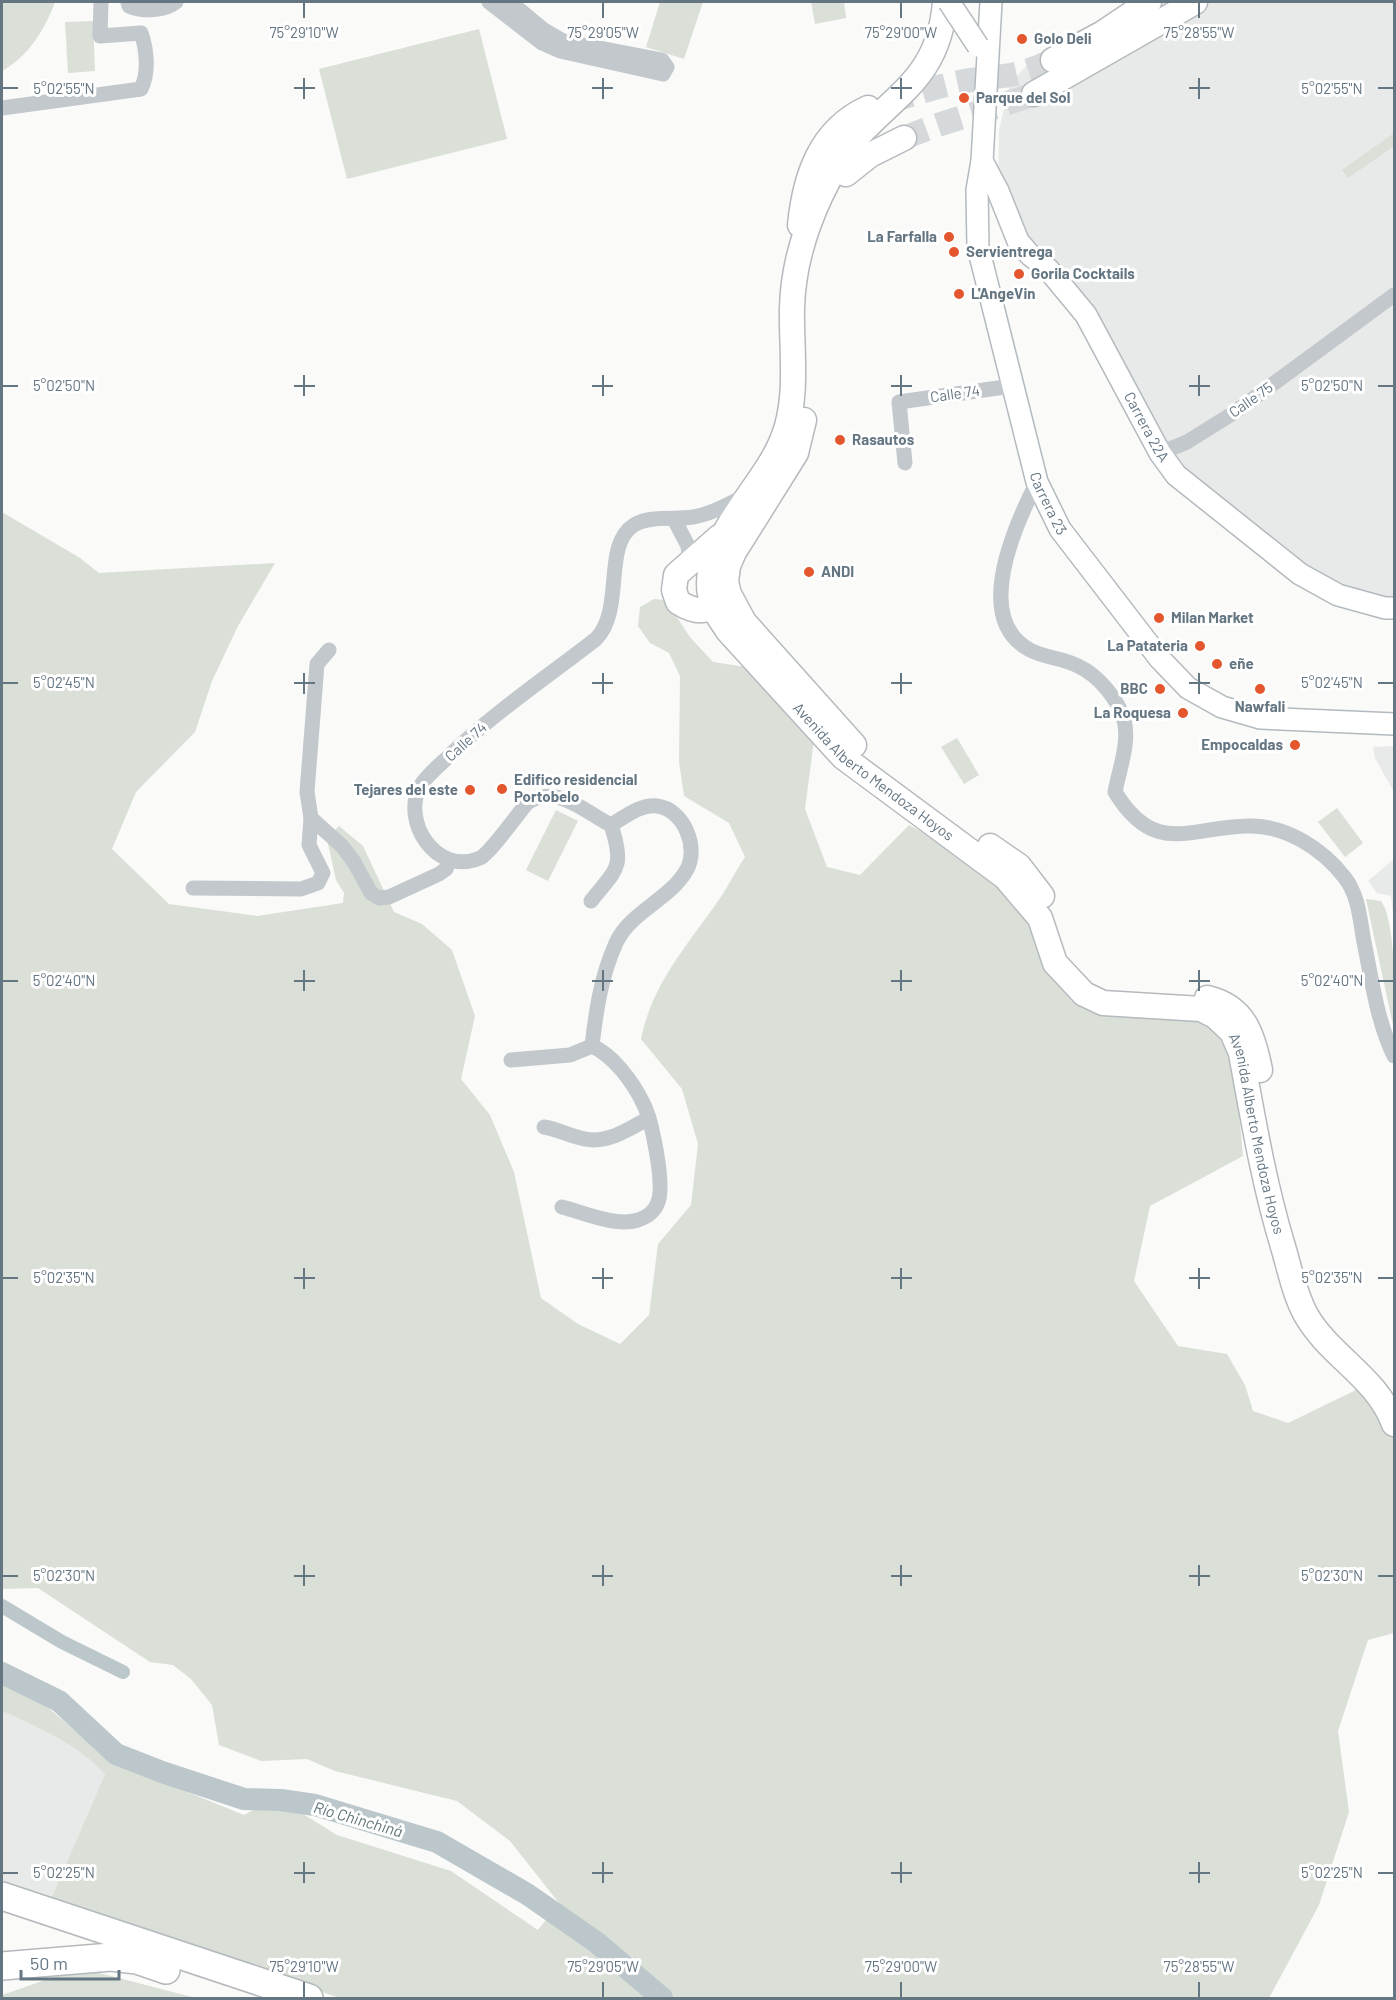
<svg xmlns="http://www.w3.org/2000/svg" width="1396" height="2000" font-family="Barlow,sans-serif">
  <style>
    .built { fill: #e8e9e9 }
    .green { fill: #dadfd7 }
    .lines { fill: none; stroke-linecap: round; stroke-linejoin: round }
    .canal { stroke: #bbc7cb; stroke-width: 14 }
    .river { stroke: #bbc7cb; stroke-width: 22 }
    .primary-tunnel { stroke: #d5d9db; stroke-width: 24; stroke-dasharray: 24 12; stroke-linecap: butt }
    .secondary-casing { stroke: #b3babf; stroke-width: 24 }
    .primary-casing { stroke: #b5babe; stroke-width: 27 }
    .highway-casing { stroke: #b4b9bd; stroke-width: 30 }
    .street { stroke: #c3c8cc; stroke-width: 15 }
    .secondary { stroke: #fff; stroke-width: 21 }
    .primary { stroke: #fff; stroke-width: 24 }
    .highway { stroke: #fff; stroke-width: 27 }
    .secondary-bridge-casing { stroke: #b3babf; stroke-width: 24; stroke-linecap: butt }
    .secondary-bridge { stroke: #fff; stroke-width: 21 }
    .ticks { fill: none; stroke: #657683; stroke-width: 2 }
    .poi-dot { fill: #e4572e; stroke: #fff; stroke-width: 2 }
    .labels { text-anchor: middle; stroke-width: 6; stroke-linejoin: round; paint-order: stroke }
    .poi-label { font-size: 15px; font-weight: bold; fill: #657683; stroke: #fff; text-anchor: start }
    .street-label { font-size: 15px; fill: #657683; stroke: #fff }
    .water-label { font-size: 16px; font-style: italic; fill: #60757c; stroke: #fff }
    .ticks-label { font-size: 15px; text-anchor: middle; fill: #657683; stroke: #fff; stroke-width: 6; stroke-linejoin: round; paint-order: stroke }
  </style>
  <rect width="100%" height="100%" fill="#fafaf8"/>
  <g class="built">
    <polygon points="1133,2 1394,2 1394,608 1338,595 1181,484 998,191 999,130 1010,83 1029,63"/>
    <polygon points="1394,746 1394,792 1375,758 1373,747"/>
    <polygon points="1394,859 1394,924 1391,896 1377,893 1368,881"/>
    <polygon points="2,1701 111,1760 50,1901 2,1885"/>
  </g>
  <g class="green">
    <path d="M 2,2 L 55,2 C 45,29 28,57 2,71 Z"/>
    <polygon points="660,2 703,2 684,59 646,47"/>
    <polygon points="811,2 844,2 846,18 815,24"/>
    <polygon points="93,21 95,71 68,73 65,22"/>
    <polygon points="479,29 507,139 347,179 319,69"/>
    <polygon points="1394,133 1394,146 1348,178 1342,170"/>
    <path d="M 2,512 L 80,558 L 99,573 L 275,563 L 238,626 L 212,681 L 195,732 L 136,792 L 112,849 L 169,904 L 257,916 L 343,903 L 344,893 L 336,880 L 327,839 L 339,826 L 363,846 L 394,912 L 422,924 L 452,950 L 475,1016 L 461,1079 L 490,1115 L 514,1172 L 541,1298 L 578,1324 L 620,1344 L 649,1315 L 658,1244 L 691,1205 L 698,1144 L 682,1089 L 641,1039 C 652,985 685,948 716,904 C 727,889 735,872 745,857 L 729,823 L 684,796 L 679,762 L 680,676 L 669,653 L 650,643 L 638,626 L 640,607 L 654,599 L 666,600 L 689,636 L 713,662 L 746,667 L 814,740 L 805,809 L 827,867 L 860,875 L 909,825 L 1005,877 L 1084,994 L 1179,1007 L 1232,1032 L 1243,1156 L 1150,1206 L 1134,1281 L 1178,1346 L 1227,1354 L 1245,1385 L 1253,1411 L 1288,1423 L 1354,1391 L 1364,1377 L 1394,1424 L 1394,1633 L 1368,1640 L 1338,1731 L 1349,1812 L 1319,1905 L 1269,1998 L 340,1998 L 50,1901 L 105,1774 C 79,1745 37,1726 2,1711 L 2,1684 L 39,1700 L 111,1761 L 244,1815 L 259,1807 L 295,1809 L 337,1835 L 451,1871 L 538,1930 L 559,1903 L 510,1841 L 457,1801 L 335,1771 L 307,1759 L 261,1761 L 219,1745 L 212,1705 L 191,1679 L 173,1665 L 150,1662 L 38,1588 L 2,1589 Z"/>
    <polygon points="957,738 979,775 964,784 941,747"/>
    <polygon points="1337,808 1363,843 1345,857 1318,822"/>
    <polygon points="556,810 578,821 548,881 526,870"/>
    <path d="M 1366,899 L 1381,901 C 1396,921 1395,1001 1394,1030 Z"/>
    <polygon points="80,1968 196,1998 2,1998 2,1995"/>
  </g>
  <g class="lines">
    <polyline class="canal" points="2,1606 62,1642 123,1672"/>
    <polyline class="river" points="2,1673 59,1701 116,1754 162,1772 244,1799 281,1800 315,1805 437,1842 527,1894 596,1942 662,1998"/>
    <g class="primary-tunnel">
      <path d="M 888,102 C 912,95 935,87 959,82 C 998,75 1016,79 1053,60"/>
      <path d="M 904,138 C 946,120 991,110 1034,94"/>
    </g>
    <defs>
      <g id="secondary">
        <path id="s1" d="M 991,2 L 982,161 L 977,190 L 978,247 L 1037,482 L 1060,529 L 1160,659 L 1188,688 L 1222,707 L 1260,718 L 1394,724"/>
        <path id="s2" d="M 982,161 L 998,191 L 1018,241 L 1030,255 L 1048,269 L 1086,315 L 1160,453 L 1176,475 L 1300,574 L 1338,595 L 1385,608 L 1394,608"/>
      </g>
      <g id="primary">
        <path id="s3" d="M 945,2 C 939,82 889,96 845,151 C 836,164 828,181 821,195 C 804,231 793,267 792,308 C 791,350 799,398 783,438 C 764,489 689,550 714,608 C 717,616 724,624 728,631 L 843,757 L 1005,877 L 1040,918 L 1055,963 L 1084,994 L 1103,1003 L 1201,1009 L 1215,1016 L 1232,1032 L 1241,1053 C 1253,1119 1264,1185 1284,1250 C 1290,1271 1295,1295 1306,1315 C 1330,1357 1377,1377 1394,1424"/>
        <polyline points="1053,60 1103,33 1149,2"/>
        <polyline points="1034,94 1195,2"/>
        <polyline points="846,174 870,155 904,138"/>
        <path d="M 800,225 C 805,176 820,130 868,108"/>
        <polyline points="804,420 796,453 734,552 728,566 726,582 729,594 744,622 854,745"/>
        <path d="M 719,537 L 676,575 L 674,590 L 678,602 C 697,614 709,613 725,598"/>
        <polyline points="990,846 1019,866 1042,896"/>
        <path d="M 1207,998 C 1245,1007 1253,1035 1260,1070"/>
      </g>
      <g id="highway">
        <polyline points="2,1896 309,1998"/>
        <polyline points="2,1966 111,1957 137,1960 166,1970"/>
      </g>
    </defs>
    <use href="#secondary" class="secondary-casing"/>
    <use href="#primary" class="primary-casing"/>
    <use href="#highway" class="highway-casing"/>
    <g class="street">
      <path d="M 128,2 L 129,6 C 143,12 165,11 176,2"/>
      <polyline points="489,2 542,43 560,51 663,74 667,67 662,60 563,41 544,30 510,2"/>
      <path d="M 2,108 L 141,89 C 149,73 147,50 141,33 L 100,36 L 101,2"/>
      <polyline points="1160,453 1187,442 1235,412 1394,295"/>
      <polyline points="905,463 899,402 1012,386"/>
      <path d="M 1037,482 C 1015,525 972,619 1030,650 C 1045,658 1063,658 1078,666 C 1098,675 1118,699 1124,720 C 1130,742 1119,770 1115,792 C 1155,857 1189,827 1248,826 C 1286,825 1323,849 1345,878 C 1359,896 1360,921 1364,942 C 1372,981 1377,1021 1394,1056"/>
      <polyline points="674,519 688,546 690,562"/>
      <polyline points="329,650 317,664 307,792 311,818 342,846 354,862 371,893 379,898 389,897 439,874 446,869 449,862"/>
      <path d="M 611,825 C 585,812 556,783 527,803 C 518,814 489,854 480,858 C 436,877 400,820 421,785 C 428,774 441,764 450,755 C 495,712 547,677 596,639 C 625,609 602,545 634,525 C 650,515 675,520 693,517 C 712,514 728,504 745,496"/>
      <polyline points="193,888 301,889 318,883 323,873 309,845 311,818"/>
      <path d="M 591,901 C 617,868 625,868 611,825"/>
      <path d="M 592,1046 C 596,1011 601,976 616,943 C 630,912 669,900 686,871 C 700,849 684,809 657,806 C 640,804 625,817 611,825"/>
      <path d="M 511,1060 L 570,1055 L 592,1046 C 613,1055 633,1082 643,1103 C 652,1120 665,1185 658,1202 C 655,1211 647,1217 638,1220 C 615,1227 585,1213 562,1207"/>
      <path d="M 544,1127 C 558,1129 572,1137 585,1139 C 608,1144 631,1128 649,1118"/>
    </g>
    <use href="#secondary" class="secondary"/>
    <use href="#primary" class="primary"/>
    <use href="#highway" class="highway"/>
    <defs>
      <polyline id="secondary-bridge" points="949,2 978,46"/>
    </defs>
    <use href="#secondary-bridge" class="secondary-bridge-casing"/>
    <use href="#secondary-bridge" class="secondary-bridge"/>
  </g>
  <path class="ticks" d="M 304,3 L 304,18M 603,3 L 603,18M 901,3 L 901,18M 1199,3 L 1199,18M 304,78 L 304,99M 603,78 L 603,99M 901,78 L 901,99M 1199,78 L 1199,99M 3,88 L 18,88M 294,88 L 315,88M 592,88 L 613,88M 891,88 L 912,88M 1189,88 L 1210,88M 1378,88 L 1393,88M 304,375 L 304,396M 603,375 L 603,396M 901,375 L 901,396M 1199,375 L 1199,396M 3,386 L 18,386M 294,386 L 315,386M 592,386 L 613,386M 891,386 L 912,386M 1189,386 L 1210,386M 1378,386 L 1393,386M 304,673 L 304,694M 603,673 L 603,694M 901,673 L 901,694M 1199,673 L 1199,694M 3,683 L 18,683M 294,683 L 315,683M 592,683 L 613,683M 891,683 L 912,683M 1189,683 L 1210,683M 1378,683 L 1393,683M 304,970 L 304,991M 603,970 L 603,991M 901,970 L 901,991M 1199,970 L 1199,991M 3,981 L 18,981M 294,981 L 315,981M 592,981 L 613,981M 891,981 L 912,981M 1189,981 L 1210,981M 1378,981 L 1393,981M 304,1268 L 304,1289M 603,1268 L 603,1289M 901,1268 L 901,1289M 1199,1268 L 1199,1289M 3,1278 L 18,1278M 294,1278 L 315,1278M 592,1278 L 613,1278M 891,1278 L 912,1278M 1189,1278 L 1210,1278M 1378,1278 L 1393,1278M 304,1565 L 304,1586M 603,1565 L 603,1586M 901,1565 L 901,1586M 1199,1565 L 1199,1586M 3,1576 L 18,1576M 294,1576 L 315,1576M 592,1576 L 613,1576M 891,1576 L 912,1576M 1189,1576 L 1210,1576M 1378,1576 L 1393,1576M 304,1862 L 304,1883M 603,1862 L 603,1883M 901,1862 L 901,1883M 1199,1862 L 1199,1883M 3,1873 L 18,1873M 294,1873 L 315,1873M 592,1873 L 613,1873M 891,1873 L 912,1873M 1189,1873 L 1210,1873M 1378,1873 L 1393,1873M 304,1982 L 304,1997M 603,1982 L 603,1997M 901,1982 L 901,1997M 1199,1982 L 1199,1997"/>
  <g class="poi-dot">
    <circle cx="1022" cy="39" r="6"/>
    <circle cx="964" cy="98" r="6"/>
    <circle cx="949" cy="237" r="6"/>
    <circle cx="954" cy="252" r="6"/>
    <circle cx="1019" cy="274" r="6"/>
    <circle cx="959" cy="294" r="6"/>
    <circle cx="840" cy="440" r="6"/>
    <circle cx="809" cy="572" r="6"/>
    <circle cx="1159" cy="618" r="6"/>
    <circle cx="1200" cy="646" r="6"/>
    <circle cx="1217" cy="664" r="6"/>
    <circle cx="1160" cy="689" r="6"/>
    <circle cx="1260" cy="689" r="6"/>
    <circle cx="1183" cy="713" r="6"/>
    <circle cx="1295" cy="745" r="6"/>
    <circle cx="502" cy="789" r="6"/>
    <circle cx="470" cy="790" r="6"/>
  </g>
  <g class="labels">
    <g class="poi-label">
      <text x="1034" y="44">Golo Deli</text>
      <text x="976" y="103">Parque del Sol</text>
      <text x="937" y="242" text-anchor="end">La Farfalla</text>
      <text x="966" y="257">Servientrega</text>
      <text x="1031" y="279">Gorila Cocktails</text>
      <text x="971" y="299">L'AngeVin</text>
      <text x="852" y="445">Rasautos</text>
      <text x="821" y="577">ANDI</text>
      <text x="1171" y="623">Milan Market</text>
      <text x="1188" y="651" text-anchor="end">La Patateria</text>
      <text x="1229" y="669">eñe</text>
      <text x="1148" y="694" text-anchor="end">BBC</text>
      <text x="1260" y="712" text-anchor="middle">Nawfali</text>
      <text x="1171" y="718" text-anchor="end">La Roquesa</text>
      <text x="1283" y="750" text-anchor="end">Empocaldas</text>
      <text x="514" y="785">Edifico residencial<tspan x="514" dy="17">Portobelo</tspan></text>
      <text x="458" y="795" text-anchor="end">Tejares del este</text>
    </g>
    <g class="street-label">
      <text transform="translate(955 394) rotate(-8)" y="5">Calle 74</text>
      <text transform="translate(1251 400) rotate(-35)" y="5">Calle 75</text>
      <text dy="5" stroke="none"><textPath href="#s2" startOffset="316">Carrera 22A</textPath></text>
      <text dy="5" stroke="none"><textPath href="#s1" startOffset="512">Carrera 23</textPath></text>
      <text transform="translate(466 742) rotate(-42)" y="5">Calle 74</text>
      <text dy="5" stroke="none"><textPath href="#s3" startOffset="904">Avenida Alberto Mendoza Hoyos</textPath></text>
      <text dy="5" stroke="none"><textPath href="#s3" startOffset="1480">Avenida Alberto Mendoza Hoyos</textPath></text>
    </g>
    <g class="water-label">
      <text transform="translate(358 1819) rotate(16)" y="6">Río Chinchiná</text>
    </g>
  </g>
  <g class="ticks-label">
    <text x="304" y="38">75°29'10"W</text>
    <text x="603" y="38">75°29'05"W</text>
    <text x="901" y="38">75°29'00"W</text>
    <text x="1199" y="38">75°28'55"W</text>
    <text x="64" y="94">5°02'55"N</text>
    <text x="1332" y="94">5°02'55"N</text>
    <text x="64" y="391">5°02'50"N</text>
    <text x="1332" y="391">5°02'50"N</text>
    <text x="64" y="688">5°02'45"N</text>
    <text x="1332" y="688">5°02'45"N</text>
    <text x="64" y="986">5°02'40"N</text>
    <text x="1332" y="986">5°02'40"N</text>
    <text x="64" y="1283">5°02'35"N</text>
    <text x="1332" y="1283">5°02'35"N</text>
    <text x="64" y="1581">5°02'30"N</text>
    <text x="1332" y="1581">5°02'30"N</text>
    <text x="64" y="1878">5°02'25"N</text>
    <text x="1332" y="1878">5°02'25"N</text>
    <text x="304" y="1972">75°29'10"W</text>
    <text x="603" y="1972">75°29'05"W</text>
    <text x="901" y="1972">75°29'00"W</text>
    <text x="1199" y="1972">75°28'55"W</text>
  </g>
  <rect width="1396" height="2000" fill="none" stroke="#657683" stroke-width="6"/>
  <path d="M21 1970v9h98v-9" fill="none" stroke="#657683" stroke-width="3"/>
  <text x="30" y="1970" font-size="18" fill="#657683" stroke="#ffffff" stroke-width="4.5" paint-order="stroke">50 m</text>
</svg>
